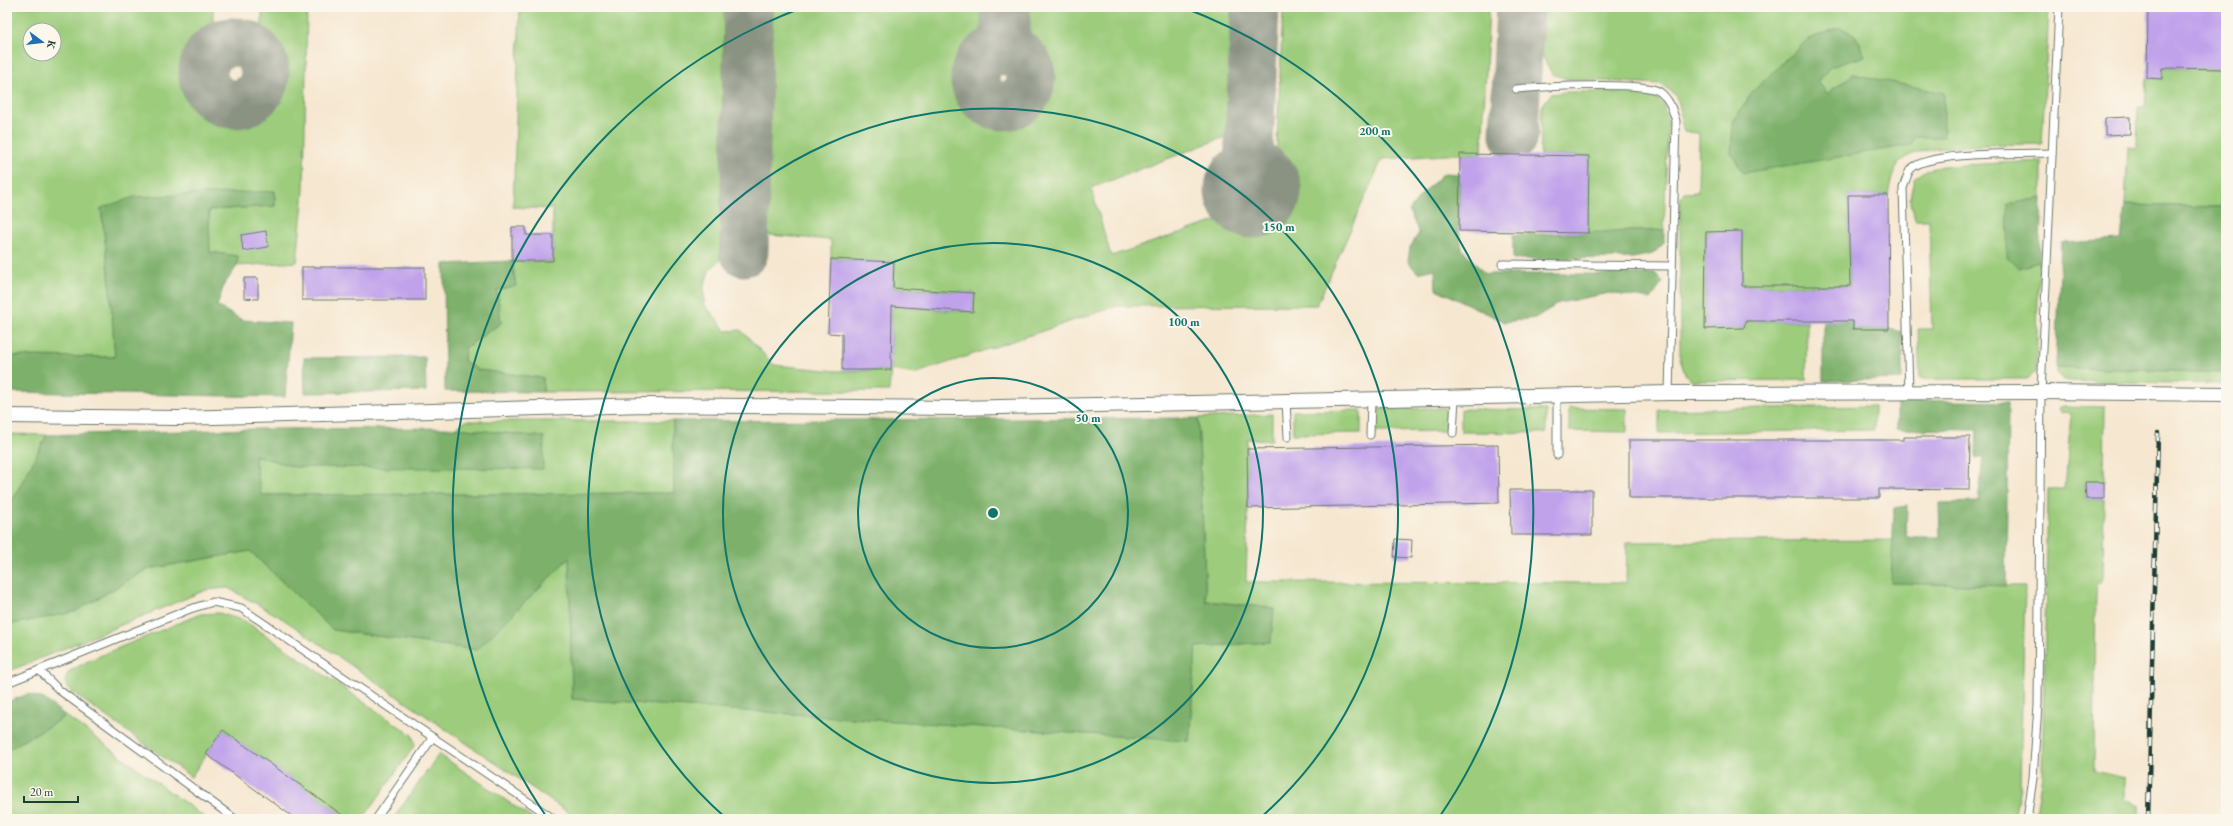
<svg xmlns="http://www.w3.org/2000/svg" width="2233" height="826" font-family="'EB Garamond',serif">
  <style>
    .green { fill: #9ccc7b; stroke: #5e8458; fill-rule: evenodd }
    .forest { fill: #7db06b; stroke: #4e7650 }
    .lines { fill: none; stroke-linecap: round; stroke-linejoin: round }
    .taxiway { stroke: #8a9282; stroke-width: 49 }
    .building { fill: #c0a2eb }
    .lane-casing { stroke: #6a786b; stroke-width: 9 }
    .street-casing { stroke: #6a786b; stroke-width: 16 }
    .lane { stroke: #fff; stroke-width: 7 }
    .street { stroke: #fff; stroke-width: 14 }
    .rail-casing { stroke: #1f3d34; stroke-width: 4.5 }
    .rail { stroke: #fbf7ec; stroke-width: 3; stroke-dasharray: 9; stroke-linecap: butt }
    .ring { fill: none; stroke: #0f766e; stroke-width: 2 }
    .centre { fill: #0f766e; stroke: #fbf7ec; stroke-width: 2 }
    .ring-label { font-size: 12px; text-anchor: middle; font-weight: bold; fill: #0f766e; stroke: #fbf7ec; stroke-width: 4; stroke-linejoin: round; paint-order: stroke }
  </style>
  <rect width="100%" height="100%" fill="#fbf7ec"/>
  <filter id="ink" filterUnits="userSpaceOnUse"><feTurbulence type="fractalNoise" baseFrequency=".025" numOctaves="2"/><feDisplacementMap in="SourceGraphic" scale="8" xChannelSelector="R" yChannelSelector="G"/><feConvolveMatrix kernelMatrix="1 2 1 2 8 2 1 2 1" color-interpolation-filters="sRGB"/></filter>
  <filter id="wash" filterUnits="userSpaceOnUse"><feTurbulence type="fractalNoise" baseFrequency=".012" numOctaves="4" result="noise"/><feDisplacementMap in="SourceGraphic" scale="16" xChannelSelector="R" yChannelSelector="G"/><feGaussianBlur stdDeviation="0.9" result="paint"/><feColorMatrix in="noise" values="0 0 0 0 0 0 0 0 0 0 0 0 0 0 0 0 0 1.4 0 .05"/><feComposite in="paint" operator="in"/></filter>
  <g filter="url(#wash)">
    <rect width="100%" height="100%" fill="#f6e7d0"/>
    <g class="green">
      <path d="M 7,7 L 213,7 L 213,25 L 194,49 L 187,75 L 192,94 L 203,109 L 221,119 L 240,120 L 254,117 L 269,108 L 282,80 L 278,54 L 262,33 L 262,7 L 307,7 L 304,190 L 297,262 L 237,266 L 237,256 L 209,252 L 209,210 L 275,206 L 275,191 L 101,208 L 109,274 L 115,357 L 7,356 ZM 30,30 L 54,30 L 54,54 L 30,54 Z"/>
      <path d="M 520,7 L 724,7 L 720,260 L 709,271 L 704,286 L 704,304 L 726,331 L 741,330 L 774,365 L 837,371 L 891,370 L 892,306 L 973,312 L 974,293 L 893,288 L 894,262 L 831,259 L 831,240 L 768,235 L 772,7 L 981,7 L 981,38 L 966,54 L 962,90 L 973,104 L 989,115 L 988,122 L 1010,123 L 1011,117 L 1024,114 L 1035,102 L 1042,83 L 1043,65 L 1034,50 L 1038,39 L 1028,34 L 1029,7 L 1239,7 L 1235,133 L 1091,188 L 1111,256 L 1228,217 C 1236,222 1245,229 1254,229 C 1275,228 1297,202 1289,181 C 1286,175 1280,169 1276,163 L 1283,7 L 1489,7 L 1482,154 L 1460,154 L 1382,159 L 1317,305 L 1117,306 L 914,374 L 891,370 L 889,391 L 543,392 L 543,378 L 478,370 L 464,361 L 465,348 L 501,323 L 497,289 L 516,286 L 512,261 L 553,261 L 553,209 L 513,207 Z"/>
      <path d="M 1540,7 L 2049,7 L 2042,144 C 2014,145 1919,142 1901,161 C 1893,170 1890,184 1888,195 L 1848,195 L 1850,286 L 1742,286 L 1742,232 L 1706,232 L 1705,328 L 1744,328 L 1746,321 L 1807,321 L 1806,380 L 1693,381 L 1685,374 L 1680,359 L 1680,205 L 1681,196 L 1684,193 L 1698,192 L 1699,133 L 1684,132 C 1677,108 1686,98 1660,84 L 1567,79 L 1552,74 L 1542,55 ZM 1855,35 L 1865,56 L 1830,67 L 1818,82 L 1828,94 L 1853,74 L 1878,80 L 1731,153 Z"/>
      <polygon points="2162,68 2226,69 2226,207 2125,205 2128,147 2137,148 2138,107 2145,107 2147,78 2162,79"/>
      <polygon points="1567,92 1650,92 1663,104 1668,122 1664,230 1588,233 1589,156 1540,155 1542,106 1551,94"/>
      <polygon points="2042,161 2042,198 2008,204 2019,268 2039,262 2036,372 2027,379 1920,379 1918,329 1932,329 1929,220 1915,220 1910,198 1914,179 1926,170 1943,166"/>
      <polygon points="2056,367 2226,373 2226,384 2069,381 2062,379 2056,373"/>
      <polygon points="1874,406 1874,430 1659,433 1659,410"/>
      <polygon points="2062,406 2105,407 2104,482 2085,483 2086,499 2104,499 2103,578 2096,586 2094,771 2125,778 2125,798 2139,806 2139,819 2035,819 2042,775 2048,489 2065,489 2071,413 2060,412 2058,408"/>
      <polygon points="1446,408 1446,431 1377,432 1377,409"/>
      <polygon points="1569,408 1627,409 1627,432 1569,431"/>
      <polygon points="1461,409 1546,410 1546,433 1461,432"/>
      <polygon points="1361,410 1361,433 1293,434 1293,411"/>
      <polygon points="1272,414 1272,440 1247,439 1248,508 1246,582 1626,583 1627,542 1893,540 1892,583 2025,586 2020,786 2014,819 578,819 280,617 228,588 206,590 7,672 7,625 74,612 148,569 250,551 333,630 477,650 569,557 572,699 1189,741 1196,647 1270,642 1274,608 1206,601 1198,418"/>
      <polygon points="465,421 673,421 674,493 261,495 254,455 295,467 544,437 456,428"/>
      <polygon points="7,434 47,435 10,505 7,505"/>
      <polygon points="219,613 245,621 412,735 415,745 363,819 336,819 339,813 223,730 191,777 69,690 65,682 68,672 90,660 200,614"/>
      <polygon points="66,716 207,819 7,819 7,750"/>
      <polygon points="439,754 533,819 393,819"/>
    </g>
    <g class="forest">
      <polygon points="1840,27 1855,35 1865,56 1830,67 1818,82 1828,94 1853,74 1944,93 1944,137 1914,137 1911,145 1743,173 1731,153 1733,122 1753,91 1808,39"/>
      <polygon points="1444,173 1460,174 1459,231 1462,249 1485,274 1656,274 1663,282 1651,299 1609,293 1559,303 1535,318 1505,322 1436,289 1435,269 1418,273 1408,262 1410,247 1419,233 1409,211 1421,195"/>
      <polygon points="275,191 275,206 209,210 210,252 238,256 237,266 224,285 217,306 242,320 291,323 285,397 7,392 7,356 115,357 109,274 101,208 134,197"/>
      <polygon points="2042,198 2039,262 2019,268 2007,258 2008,204"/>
      <polygon points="2125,205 2226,207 2226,373 2056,367 2061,243 2121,240"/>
      <polygon points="1664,230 1664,243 1653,254 1633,258 1513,259 1513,235"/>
      <polygon points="512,261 516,286 497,290 501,323 465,348 464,361 478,370 543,378 543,392 445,391 444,264"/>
      <polygon points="1823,321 1853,321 1853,329 1889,329 1902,332 1902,379 1823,381"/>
      <polygon points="425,357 426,391 305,393 304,358"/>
      <polygon points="1897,400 2008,402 2006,586 1891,583 1894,508 1907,506 1906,537 1940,537 1939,503 1978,502 1983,458 1976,458 1977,430 1897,429"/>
      <polygon points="1198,418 1206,601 1274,608 1271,642 1196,647 1189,741 572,699 569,558 477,650 333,630 250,551 148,569 74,612 7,625 7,505 10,505 47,435 253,429 456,428 544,437 543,469 295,467 254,455 261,495 674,493 673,421"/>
      <polygon points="28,694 44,699 66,716 7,750 7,702"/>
    </g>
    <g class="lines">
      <g class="taxiway">
        <polyline points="1006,7 1006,51"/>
        <circle cx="234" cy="73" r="31"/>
        <circle cx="1003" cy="78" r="28"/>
        <polyline points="1514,135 1520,7"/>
        <circle cx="1253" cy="190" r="24"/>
        <polyline points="1248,167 1255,7"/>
        <polyline points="744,252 749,7"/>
      </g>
    </g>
    <g id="blocks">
      <g class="building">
        <polygon points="2148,7 2226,7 2226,69 2162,68 2162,79 2147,78"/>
        <polygon points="2130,117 2130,134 2105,135 2105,118"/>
        <polygon points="1460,154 1589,156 1588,233 1459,231"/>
        <polygon points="1848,195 1888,195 1889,329 1853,329 1853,321 1746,321 1744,328 1705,329 1706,232 1742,231 1742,286 1850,286"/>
        <polygon points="512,227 526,227 526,235 553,235 553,261 512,261"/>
        <polygon points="266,231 268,247 243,251 241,235"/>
        <polygon points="831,259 894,262 893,288 974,293 973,312 892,306 891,370 842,370 842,334 828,333"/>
        <rect x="302" y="267" width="123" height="33"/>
        <polygon points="244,278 258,278 258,299 244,298"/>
        <polygon points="1903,437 1970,437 1969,490 1879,489 1879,498 1629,498 1629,440 1903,440"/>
        <polygon points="1498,445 1499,503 1248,508 1247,449"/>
        <polygon points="2085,482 2104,482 2104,499 2086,499"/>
        <polygon points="1510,490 1592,490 1592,535 1511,535"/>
        <polygon points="1395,539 1412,540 1411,558 1394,557"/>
        <polygon points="223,730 348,819 296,819 206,754"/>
      </g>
    </g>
  </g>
  <g filter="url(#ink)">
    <use href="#blocks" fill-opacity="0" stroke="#6a786b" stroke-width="1"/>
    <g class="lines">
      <defs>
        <g id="lane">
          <path d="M 1516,89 C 1540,87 1645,81 1660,92 C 1670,100 1672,109 1676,121 L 1669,393"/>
          <polyline points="1502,264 1672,266"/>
          <path d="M 1909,392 L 1903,188 C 1905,183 1907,175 1910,170 C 1925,151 2026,154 2052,153"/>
          <polyline points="1286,402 1288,437"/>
          <polyline points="1453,433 1455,398"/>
          <polyline points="1370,435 1371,400"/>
          <polyline points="1557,455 1557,396"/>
          <polyline points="39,670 59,690 235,819"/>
          <polyline points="7,683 190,609 213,602 241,608 554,819"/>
          <polyline points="376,819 433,737"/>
          <polyline points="2027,819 2033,778 2038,705 2041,392 2059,7"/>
        </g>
        <polyline id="street" points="7,416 177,418 646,405 956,408 1669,393 2041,392 2226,394"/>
      </defs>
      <use href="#lane" class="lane-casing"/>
      <use href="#street" class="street-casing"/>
      <use href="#lane" class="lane"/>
      <use href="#street" class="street"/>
      <defs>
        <polyline id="rail" points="2148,819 2158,433"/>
      </defs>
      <use href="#rail" class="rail-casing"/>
      <use href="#rail" class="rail"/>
    </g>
  </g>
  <g class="ring">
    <circle cx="993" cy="513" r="135"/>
    <circle cx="993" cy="513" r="270"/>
    <path d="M727 819A405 405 0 1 1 1259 819"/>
    <path d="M548 819A540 540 0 0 1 804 7M1182 7A540 540 0 0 1 1438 819"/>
  </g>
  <circle cx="993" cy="513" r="6" class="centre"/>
  <g class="ring-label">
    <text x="1375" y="135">200 m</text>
    <text x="1279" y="231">150 m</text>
    <text x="1184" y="326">100 m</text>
    <text x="1088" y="422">50 m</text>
  </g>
  <rect width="2233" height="826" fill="none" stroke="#fbf7ec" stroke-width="24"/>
  <g transform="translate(42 42) rotate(105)"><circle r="19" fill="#fbf7ec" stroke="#a3ada2"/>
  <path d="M0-3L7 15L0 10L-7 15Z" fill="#1f6fb2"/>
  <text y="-6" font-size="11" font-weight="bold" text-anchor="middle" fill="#1f3d34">K</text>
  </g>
  <path d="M24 796v6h54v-6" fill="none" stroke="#1f3d34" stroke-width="2"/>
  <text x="30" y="796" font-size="12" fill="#1f3d34" stroke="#fbf7ec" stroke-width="3" paint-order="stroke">20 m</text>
</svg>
